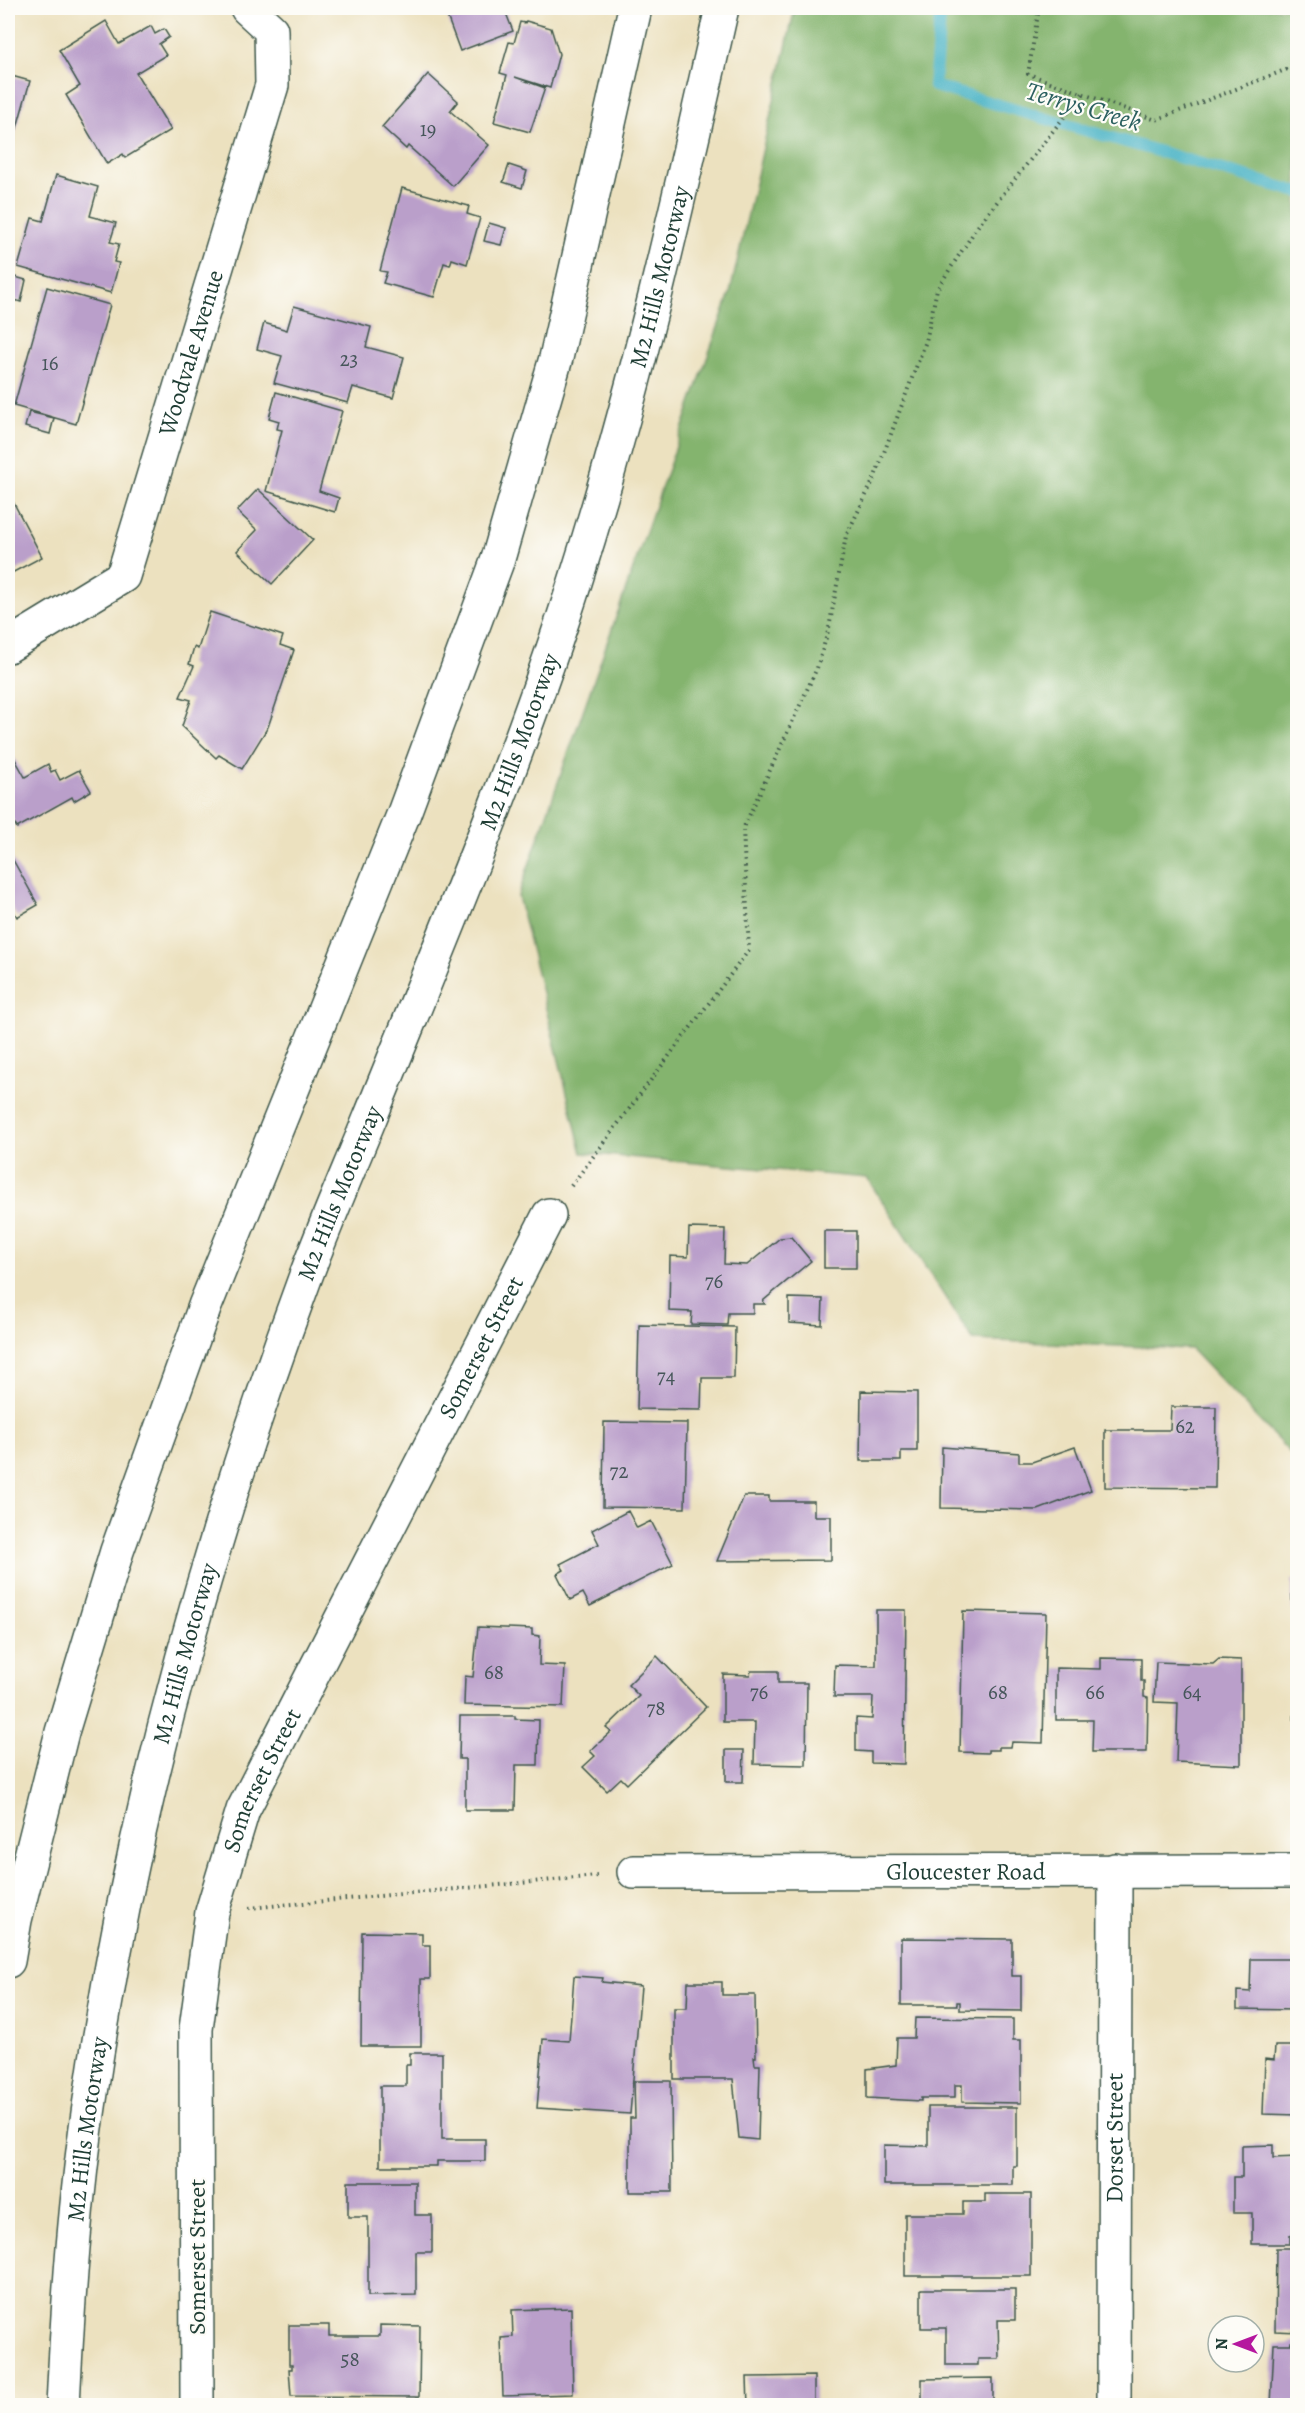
<svg xmlns="http://www.w3.org/2000/svg" width="1305" height="2413" font-family="Alegreya,serif">
  <style>
    .forest { fill: #84b46e; stroke: #527851; stroke-width: 1.5 }
    .lines { fill: none; stroke-linecap: round; stroke-linejoin: round }
    .stream { stroke: #47b2c5; stroke-width: 12 }
    .building { fill: #ba9fca }
    .minor-casing { stroke: #3e5649; stroke-width: 36 }
    .highway-casing { stroke: #3e5649; stroke-width: 36 }
    .path { stroke: #3e5649; stroke-width: 4; stroke-dasharray: 1.5 4.5; stroke-linecap: butt }
    .minor { stroke: #fff; stroke-width: 33 }
    .highway { stroke: #fff; stroke-width: 33 }
    .labels { text-anchor: middle; stroke-width: 4.5; stroke-linejoin: round; paint-order: stroke }
    .number-label { font-size: 21px; fill: #46565a }
    .street-label { font-size: 24px; fill: #1f3d34; stroke: #fdfcf7 }
    .water-label { font-size: 26px; font-style: italic; fill: #2b6060; stroke: #fdfcf7 }
  </style>
  <rect width="100%" height="100%" fill="#fdfcf7"/>
  <filter id="ink" filterUnits="userSpaceOnUse"><feTurbulence type="fractalNoise" baseFrequency=".0167" numOctaves="2"/><feDisplacementMap in="SourceGraphic" scale="12" xChannelSelector="R" yChannelSelector="G"/><feConvolveMatrix kernelMatrix="1 2 1 2 8 2 1 2 1" color-interpolation-filters="sRGB"/></filter>
  <filter id="wash" filterUnits="userSpaceOnUse"><feTurbulence type="fractalNoise" baseFrequency=".008" numOctaves="4" result="noise"/><feDisplacementMap in="SourceGraphic" scale="24" xChannelSelector="R" yChannelSelector="G"/><feGaussianBlur stdDeviation="1.35" result="paint"/><feColorMatrix in="noise" values="0 0 0 0 0 0 0 0 0 0 0 0 0 0 0 0 0 1.4 0 .05"/><feComposite in="paint" operator="in"/></filter>
  <g filter="url(#wash)">
    <rect width="100%" height="100%" fill="#ece1bf"/>
    <polygon class="forest" points="795,8 1297,8 1297,1460 1191,1349 973,1340 867,1178 582,1153 518,896 730,293"/>
    <g class="lines">
      <polyline class="stream" points="941,8 934,86 1298,192"/>
    </g>
    <g id="blocks">
      <g class="building">
        <polygon points="444,8 504,8 513,31 460,51"/>
        <polygon points="106,21 119,44 151,26 155,34 164,29 169,37 159,44 166,55 136,73 171,130 125,158 123,154 107,164 66,95 80,86 59,50"/>
        <polygon points="526,21 551,28 559,54 550,88 515,77 545,88 530,132 494,122 507,75 500,73 509,42 514,43 520,22 525,23"/>
        <polygon points="428,74 458,101 450,111 489,145 453,186 408,146 406,149 382,127"/>
        <polygon points="8,75 30,81 8,160"/>
        <polygon points="509,165 527,171 522,188 503,182"/>
        <polygon points="56,175 98,187 90,216 116,223 110,242 119,244 114,262 119,263 111,293 18,267 32,218 43,221"/>
        <polygon points="402,188 469,206 467,214 480,218 467,264 452,259 450,265 444,263 434,297 383,283 387,272 380,271"/>
        <polygon points="489,223 506,228 501,245 484,241"/>
        <polygon points="8,275 26,280 21,302 8,298"/>
        <polygon points="47,287 110,305 76,424 14,406"/>
        <polygon points="294,306 371,327 366,347 404,357 393,398 353,387 348,403 274,383 282,356 257,349 264,323 287,330"/>
        <polygon points="276,392 342,411 319,491 339,498 335,512 266,491 282,430 277,429 279,421 269,418"/>
        <polygon points="29,412 54,418 50,434 25,427"/>
        <polygon points="258,489 313,540 272,584 237,551 257,530 237,511"/>
        <polygon points="8,492 42,557 8,575"/>
        <polygon points="210,612 283,636 280,645 294,650 268,727 242,769 219,755 216,758 182,726 191,700 180,697 194,666 189,664 194,647 198,649"/>
        <polygon points="11,752 25,777 48,764 51,772 55,770 60,780 79,770 91,791 74,801 72,797 17,828 8,811 8,754"/>
        <polygon points="8,851 38,905 17,917 8,901"/>
        <polygon points="689,1228 725,1229 724,1264 747,1265 780,1238 791,1237 811,1261 763,1301 765,1304 753,1304 753,1313 728,1313 727,1325 691,1324 692,1312 669,1311 670,1256 688,1257"/>
        <rect x="824" y="1231" width="32" height="37"/>
        <polygon points="789,1298 823,1299 822,1325 789,1323"/>
        <polygon points="639,1325 735,1327 734,1378 702,1378 701,1410 637,1409"/>
        <polygon points="861,1391 917,1392 917,1451 901,1451 901,1461 860,1461"/>
        <polygon points="1171,1407 1216,1407 1215,1488 1105,1487 1105,1430 1170,1430"/>
        <polygon points="604,1422 687,1423 685,1508 603,1507"/>
        <polygon points="942,1447 1019,1453 1019,1462 1032,1462 1075,1447 1091,1490 1038,1510 941,1508"/>
        <polygon points="744,1496 769,1496 769,1501 814,1501 814,1516 831,1516 831,1560 717,1561"/>
        <polygon points="628,1511 637,1528 651,1521 673,1564 590,1606 583,1593 570,1600 557,1574 564,1570 560,1564 599,1544 592,1530"/>
        <rect x="1292" y="1580" width="6" height="30"/>
        <polygon points="876,1610 906,1610 904,1764 871,1763 871,1752 856,1751 856,1718 872,1719 873,1697 834,1697 835,1665 876,1666"/>
        <polygon points="963,1611 1046,1613 1043,1743 1012,1742 1011,1747 999,1747 999,1750 988,1750 988,1753 960,1752"/>
        <polygon points="478,1627 532,1629 532,1635 540,1636 539,1665 565,1666 563,1707 464,1705 465,1676 473,1677"/>
        <polygon points="657,1656 706,1707 627,1784 621,1778 607,1791 583,1767 595,1756 590,1751 611,1732 606,1728 639,1696 628,1685"/>
        <polygon points="1101,1658 1141,1659 1141,1681 1144,1681 1144,1697 1148,1698 1147,1752 1092,1752 1093,1720 1056,1720 1056,1668 1101,1669"/>
        <polygon points="1219,1659 1241,1660 1241,1765 1176,1762 1178,1703 1154,1702 1156,1662 1213,1664"/>
        <polygon points="751,1671 778,1671 778,1683 807,1683 806,1765 754,1764 755,1722 723,1722 723,1674 750,1675"/>
        <rect x="1294" y="1696" width="4" height="68"/>
        <polygon points="460,1716 515,1716 515,1719 539,1720 538,1765 516,1765 515,1810 465,1810 465,1759 459,1759"/>
        <polygon points="726,1750 744,1750 743,1782 726,1782"/>
        <polygon points="362,1932 422,1933 422,1945 430,1945 430,1979 421,1979 421,2046 361,2046"/>
        <polygon points="901,1938 1012,1939 1012,1976 1021,1976 1021,2011 960,2010 960,2002 957,2002 957,2005 901,2005"/>
        <polygon points="1251,1959 1295,1959 1295,1970 1298,1970 1298,2010 1237,2009 1237,1991 1250,1992"/>
        <polygon points="574,1976 603,1978 602,1982 641,1986 630,2114 537,2108 543,2039 569,2041"/>
        <polygon points="688,1982 722,1982 722,1995 755,1995 756,2057 754,2057 755,2065 760,2065 758,2140 739,2138 733,2079 674,2079 674,2008 687,2008"/>
        <polygon points="915,2018 1013,2019 1013,2040 1021,2040 1021,2103 962,2102 962,2085 955,2085 955,2098 921,2098 921,2101 867,2098 867,2069 896,2065 897,2038 914,2038"/>
        <polygon points="1275,2046 1298,2046 1298,2115 1263,2114 1265,2059 1274,2060"/>
        <polygon points="410,2053 442,2053 442,2139 485,2139 485,2161 437,2161 437,2166 380,2166 380,2086 406,2086 406,2065 410,2065"/>
        <polygon points="634,2081 671,2081 672,2192 630,2192 630,2118 635,2118"/>
        <polygon points="928,2107 1017,2107 1017,2166 1013,2166 1013,2185 884,2185 884,2145 928,2146"/>
        <polygon points="1273,2145 1273,2158 1298,2157 1298,2235 1290,2235 1290,2244 1252,2244 1252,2213 1233,2213 1233,2177 1242,2177 1242,2146"/>
        <polygon points="348,2182 415,2182 415,2215 432,2215 432,2252 416,2252 416,2295 368,2296 368,2217 348,2217"/>
        <polygon points="985,2194 1031,2194 1031,2276 905,2276 905,2214 963,2214 963,2202 985,2202"/>
        <polygon points="1276,2248 1298,2248 1298,2332 1275,2331"/>
        <polygon points="921,2289 1015,2289 1015,2320 998,2320 999,2359 978,2359 978,2365 946,2365 946,2328 921,2328"/>
        <polygon points="571,2308 573,2394 503,2396 501,2338 513,2337 512,2310"/>
        <polygon points="289,2325 329,2325 329,2336 380,2336 380,2325 420,2326 419,2397 291,2396 289,2369 292,2369 292,2365 289,2365"/>
        <polygon points="1291,2342 1298,2342 1298,2406 1271,2405 1274,2344 1291,2344"/>
        <polygon points="814,2376 814,2406 748,2406 747,2377"/>
        <polygon points="993,2378 993,2406 922,2406 922,2379"/>
      </g>
    </g>
  </g>
  <g filter="url(#ink)">
    <use href="#blocks" fill-opacity="0" stroke="#3e5649" stroke-width="1.5"/>
    <g class="lines">
      <defs>
        <g id="minor">
          <path id="s1" d="M 8,646 L 123,576 L 272,85 L 271,30 L 247,8"/>
          <path id="s2" d="M 634,1872 L 1298,1871"/>
          <path id="s3" d="M 197,2406 L 196,2029 L 212,1912 L 243,1810 L 549,1215"/>
          <path id="s4" d="M 1114,2406 L 1115,1870"/>
        </g>
        <g id="highway">
          <polyline points="8,1961 15,1920 62,1732 117,1551 205,1306 404,813 498,559 556,358 635,8"/>
          <path id="s5" d="M 63,2406 C 68,2301 75,2196 91,2093 C 131,1817 207,1543 304,1281 C 324,1226 348,1172 370,1118 C 442,940 518,762 576,579 C 636,391 679,199 722,8"/>
        </g>
      </defs>
      <use href="#minor" class="minor-casing"/>
      <use href="#highway" class="highway-casing"/>
      <g class="path">
        <polyline points="1039,8 1028,74 1156,120 1298,65"/>
        <polyline points="571,1186 749,950 743,829 817,668 829,628 846,536 874,479 926,341 937,289 978,226 1083,93"/>
        <polyline points="249,1908 597,1876"/>
      </g>
      <use href="#minor" class="minor"/>
      <use href="#highway" class="highway"/>
    </g>
  </g>
  <g class="labels">
    <g class="number-label">
      <text x="428" y="136">19</text>
      <text x="349" y="366">23</text>
      <text x="50" y="370">16</text>
      <text x="714" y="1288">76</text>
      <text x="666" y="1383">74</text>
      <text x="1185" y="1433">62</text>
      <text x="619" y="1478">72</text>
      <text x="494" y="1679">68</text>
      <text x="759" y="1699">76</text>
      <text x="998" y="1699">68</text>
      <text x="1095" y="1699">66</text>
      <text x="1192" y="1699">64</text>
      <text x="656" y="1715">78</text>
      <text x="350" y="2366">58</text>
    </g>
    <g class="street-label">
      <text dy="8" stroke="none"><textPath href="#s5" startOffset="2222">M2 Hills Motorway</textPath></text>
      <text dy="8" stroke="none"><textPath href="#s1" startOffset="368">Woodvale Avenue</textPath></text>
      <text dy="8" stroke="none"><textPath href="#s5" startOffset="1736">M2 Hills Motorway</textPath></text>
      <text dy="8" stroke="none"><textPath href="#s5" startOffset="1250">M2 Hills Motorway</textPath></text>
      <text dy="8" stroke="none"><textPath href="#s3" startOffset="1122">Somerset Street</textPath></text>
      <text dy="8" stroke="none"><textPath href="#s5" startOffset="764">M2 Hills Motorway</textPath></text>
      <text dy="8" stroke="none"><textPath href="#s3" startOffset="636">Somerset Street</textPath></text>
      <text dy="8" stroke="none"><textPath href="#s2" startOffset="332">Gloucester Road</textPath></text>
      <text dy="8" stroke="none"><textPath href="#s5" startOffset="278">M2 Hills Motorway</textPath></text>
      <text dy="8" stroke="none"><textPath href="#s4" startOffset="268">Dorset Street</textPath></text>
      <text transform="translate(197 2257) rotate(-90)" y="8">Somerset Street</text>
    </g>
    <g class="water-label">
      <text transform="translate(1084 106) rotate(16)" y="9">Terrys Creek</text>
    </g>
  </g>
  <rect width="1305" height="2413" fill="none" stroke="#fdfcf7" stroke-width="30"/>
  <g transform="translate(1236 2344) rotate(270)"><circle r="28" fill="#fdfcf7" stroke="#a4b0a9" stroke-width="1.5"/>
  <path d="M0-4.5L10 22L0 15L-10 22Z" fill="#b5179e"/>
  <text y="-9" font-size="16" font-weight="bold" text-anchor="middle" fill="#1f3d34">N</text>
  </g>
</svg>
